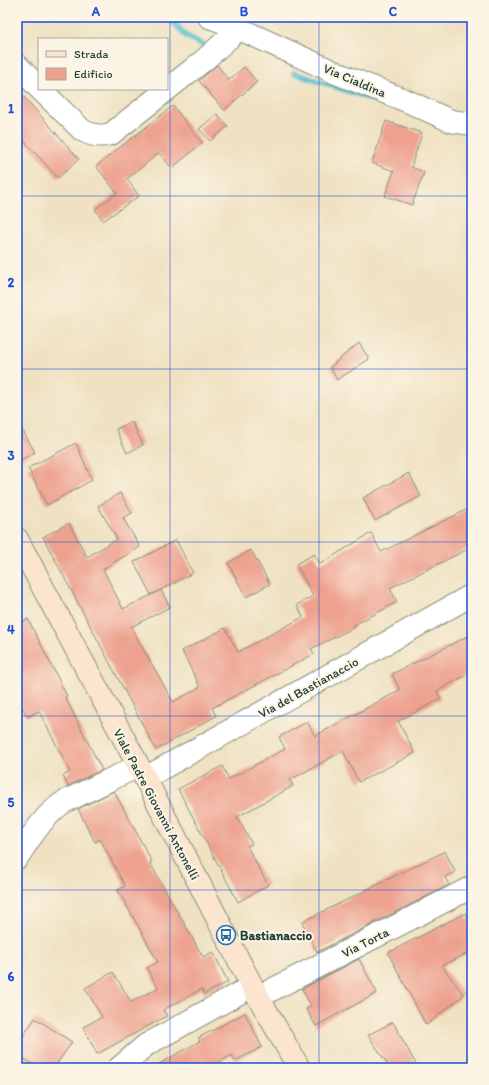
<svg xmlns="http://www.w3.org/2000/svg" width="489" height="1085" font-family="Itim,sans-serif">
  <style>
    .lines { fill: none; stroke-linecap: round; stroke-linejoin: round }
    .stream { stroke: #50bbcc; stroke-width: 6 }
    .building { fill: #eda18e }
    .street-casing { stroke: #878f7a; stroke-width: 24 }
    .secondary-casing { stroke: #878f7a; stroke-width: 24 }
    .street { stroke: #fff; stroke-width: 22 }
    .secondary { stroke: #fce5cf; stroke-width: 22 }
    .grid { fill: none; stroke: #1d4ed8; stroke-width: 1; stroke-opacity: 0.55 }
    .labels { text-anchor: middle; stroke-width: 4; stroke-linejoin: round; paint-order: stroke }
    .street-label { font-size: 13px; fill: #1f3d34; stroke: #fcf5e5 }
    .poi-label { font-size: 13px; font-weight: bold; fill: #1f3d34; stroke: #fcf5e5; text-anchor: start }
    .neatline { fill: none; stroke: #1d4ed8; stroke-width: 1.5 }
    .grid-label { font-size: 13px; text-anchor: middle; font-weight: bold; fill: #1d4ed8 }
  </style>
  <rect width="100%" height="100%" fill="#fcf5e5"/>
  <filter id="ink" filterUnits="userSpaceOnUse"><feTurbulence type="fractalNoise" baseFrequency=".025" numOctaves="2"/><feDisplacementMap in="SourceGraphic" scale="8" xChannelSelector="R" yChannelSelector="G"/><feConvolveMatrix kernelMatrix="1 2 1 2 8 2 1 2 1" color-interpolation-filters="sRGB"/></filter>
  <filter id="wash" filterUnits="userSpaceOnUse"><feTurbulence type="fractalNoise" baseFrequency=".012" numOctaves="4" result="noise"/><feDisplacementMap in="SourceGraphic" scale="16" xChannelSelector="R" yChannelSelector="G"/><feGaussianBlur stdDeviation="0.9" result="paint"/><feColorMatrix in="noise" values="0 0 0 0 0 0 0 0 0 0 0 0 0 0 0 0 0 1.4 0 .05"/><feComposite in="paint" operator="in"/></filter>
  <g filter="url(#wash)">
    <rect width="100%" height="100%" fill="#efe1c1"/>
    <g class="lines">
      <g class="stream">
        <polyline points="169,17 186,36 207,47"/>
        <polyline points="294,73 389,105"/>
        <polyline points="470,990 472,988"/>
      </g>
    </g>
    <g id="blocks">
      <g class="building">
        <polygon points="217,65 229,80 244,67 257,82 224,110 199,81"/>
        <polygon points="17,89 79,159 58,178 17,133"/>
        <polygon points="173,106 202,143 172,168 159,153 127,179 139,196 103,221 95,209 117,193 96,166"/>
        <polygon points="217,114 228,126 210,141 199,129"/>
        <polygon points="386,121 422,133 411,167 424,172 412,205 385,196 394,171 372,163"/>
        <polygon points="359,343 369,359 337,380 330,367"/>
        <polygon points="17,421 35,452 17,462"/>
        <polygon points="132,422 143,445 127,453 116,429"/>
        <polygon points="76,443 92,480 47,505 28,468"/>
        <polygon points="409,473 421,496 375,521 363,498"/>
        <polygon points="120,493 132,513 123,518 140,547 103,569 123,609 161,590 170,607 131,627 173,702 200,687 182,651 225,628 238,652 303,617 297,605 313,596 296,564 314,554 320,564 371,533 381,552 472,507 472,547 390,588 397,602 354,625 355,627 311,649 314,654 212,708 216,716 156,750 43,537 69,523 87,557 117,539 98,506"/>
        <polygon points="176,540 193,573 151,595 134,562"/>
        <polygon points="251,550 270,584 246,597 228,563"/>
        <polygon points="28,619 67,696 65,697 102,770 68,786 63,776 70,772 39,711 27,717 17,696 17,625"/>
        <polygon points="472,634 472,672 437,691 441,699 398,721 415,753 359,782 343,751 290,780 293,786 237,817 252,844 247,846 268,885 238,902 178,789 222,766 229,779 285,749 279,737 307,722 315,736 400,690 392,674"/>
        <polygon points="114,791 152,862 150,863 203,957 213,952 228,982 204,994 202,989 163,1010 167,1016 97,1054 83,1027 102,1017 85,988 113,972 131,1002 158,988 147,968 158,962 118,890 125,886 100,839 95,842 78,809"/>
        <polygon points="445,851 455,872 445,877 449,885 317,952 302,922"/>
        <polygon points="465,913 472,927 472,951 442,966 464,995 426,1025 388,953"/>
        <polygon points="359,959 377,993 316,1026 306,1009 311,1006 302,989"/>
        <polygon points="245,1013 262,1047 235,1061 232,1055 209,1068 152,1068 200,1041 198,1038"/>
        <polygon points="35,1018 72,1042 54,1068 38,1068 17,1054 17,1045"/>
        <polygon points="393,1022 418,1068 390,1068 368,1035"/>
      </g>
    </g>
  </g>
  <g filter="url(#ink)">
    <use href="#blocks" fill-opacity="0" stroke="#878f7a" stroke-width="1"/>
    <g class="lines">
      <defs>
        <g id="street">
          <polyline points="209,17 231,25 336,73 407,101 451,121 472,124"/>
          <polyline points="17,65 39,88"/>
          <path d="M 40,89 L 82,130 C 92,136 101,137 111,134 L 203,61 L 239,29"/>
          <polyline points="145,778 472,595"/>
          <path d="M 17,858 C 31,837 43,816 64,802 L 138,766"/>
          <polyline points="258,997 472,887"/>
          <polyline points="119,1068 146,1045 252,986"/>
        </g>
        <polyline id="secondary" points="17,539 145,778 252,986 299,1068"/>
      </defs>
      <use href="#street" class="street-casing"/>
      <use href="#secondary" class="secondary-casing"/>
      <use href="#street" class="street"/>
      <use href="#secondary" class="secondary"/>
    </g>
  </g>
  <path class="grid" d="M 170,17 L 170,1068M 319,17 L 319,1068M 17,196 L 472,196M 17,369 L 472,369M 17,542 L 472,542M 17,716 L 472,716M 17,890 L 472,890"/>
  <defs>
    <symbol id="bus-ring" viewBox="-11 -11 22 22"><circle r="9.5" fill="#fcf5e5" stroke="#1f6fb2" stroke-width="1.5"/><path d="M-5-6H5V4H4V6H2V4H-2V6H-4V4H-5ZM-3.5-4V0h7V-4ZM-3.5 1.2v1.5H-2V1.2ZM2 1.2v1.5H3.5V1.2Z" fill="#1f6fb2"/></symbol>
  </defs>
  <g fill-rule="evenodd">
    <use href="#bus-ring" x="215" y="924" width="22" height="22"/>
  </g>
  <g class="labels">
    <g class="street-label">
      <text transform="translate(355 80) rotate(23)" y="5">Via Cialdina</text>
      <text transform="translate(308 687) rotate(-29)" y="5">Via del Bastianaccio</text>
      <text transform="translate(157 804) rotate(62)" y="5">Viale Padre Giovanni Antonelli</text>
      <text transform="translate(365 942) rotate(-27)" y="5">Via Torta</text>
    </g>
    <g class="poi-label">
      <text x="240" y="940">Bastianaccio</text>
    </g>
  </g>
  <rect width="489" height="1085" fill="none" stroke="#fcf5e5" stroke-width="44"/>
  <rect x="38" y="38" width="130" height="52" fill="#fcf5e5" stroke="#a4ab9e"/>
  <rect x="46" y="51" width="20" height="6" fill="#fce5cf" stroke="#a4ab9e"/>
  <text x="74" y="58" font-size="12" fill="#1f3d34">Strada</text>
  <rect x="46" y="68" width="20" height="12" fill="#eda18e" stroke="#a4ab9e"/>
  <text x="74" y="78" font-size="12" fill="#1f3d34">Edificio</text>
  <rect x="22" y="22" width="445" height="1041" class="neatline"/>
  <g class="grid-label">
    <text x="96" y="16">A</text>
    <text x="244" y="16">B</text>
    <text x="393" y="16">C</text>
    <text x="11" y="113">1</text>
    <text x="11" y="287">2</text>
    <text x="11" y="460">3</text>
    <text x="11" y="634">4</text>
    <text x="11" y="807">5</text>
    <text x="11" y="981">6</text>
  </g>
</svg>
